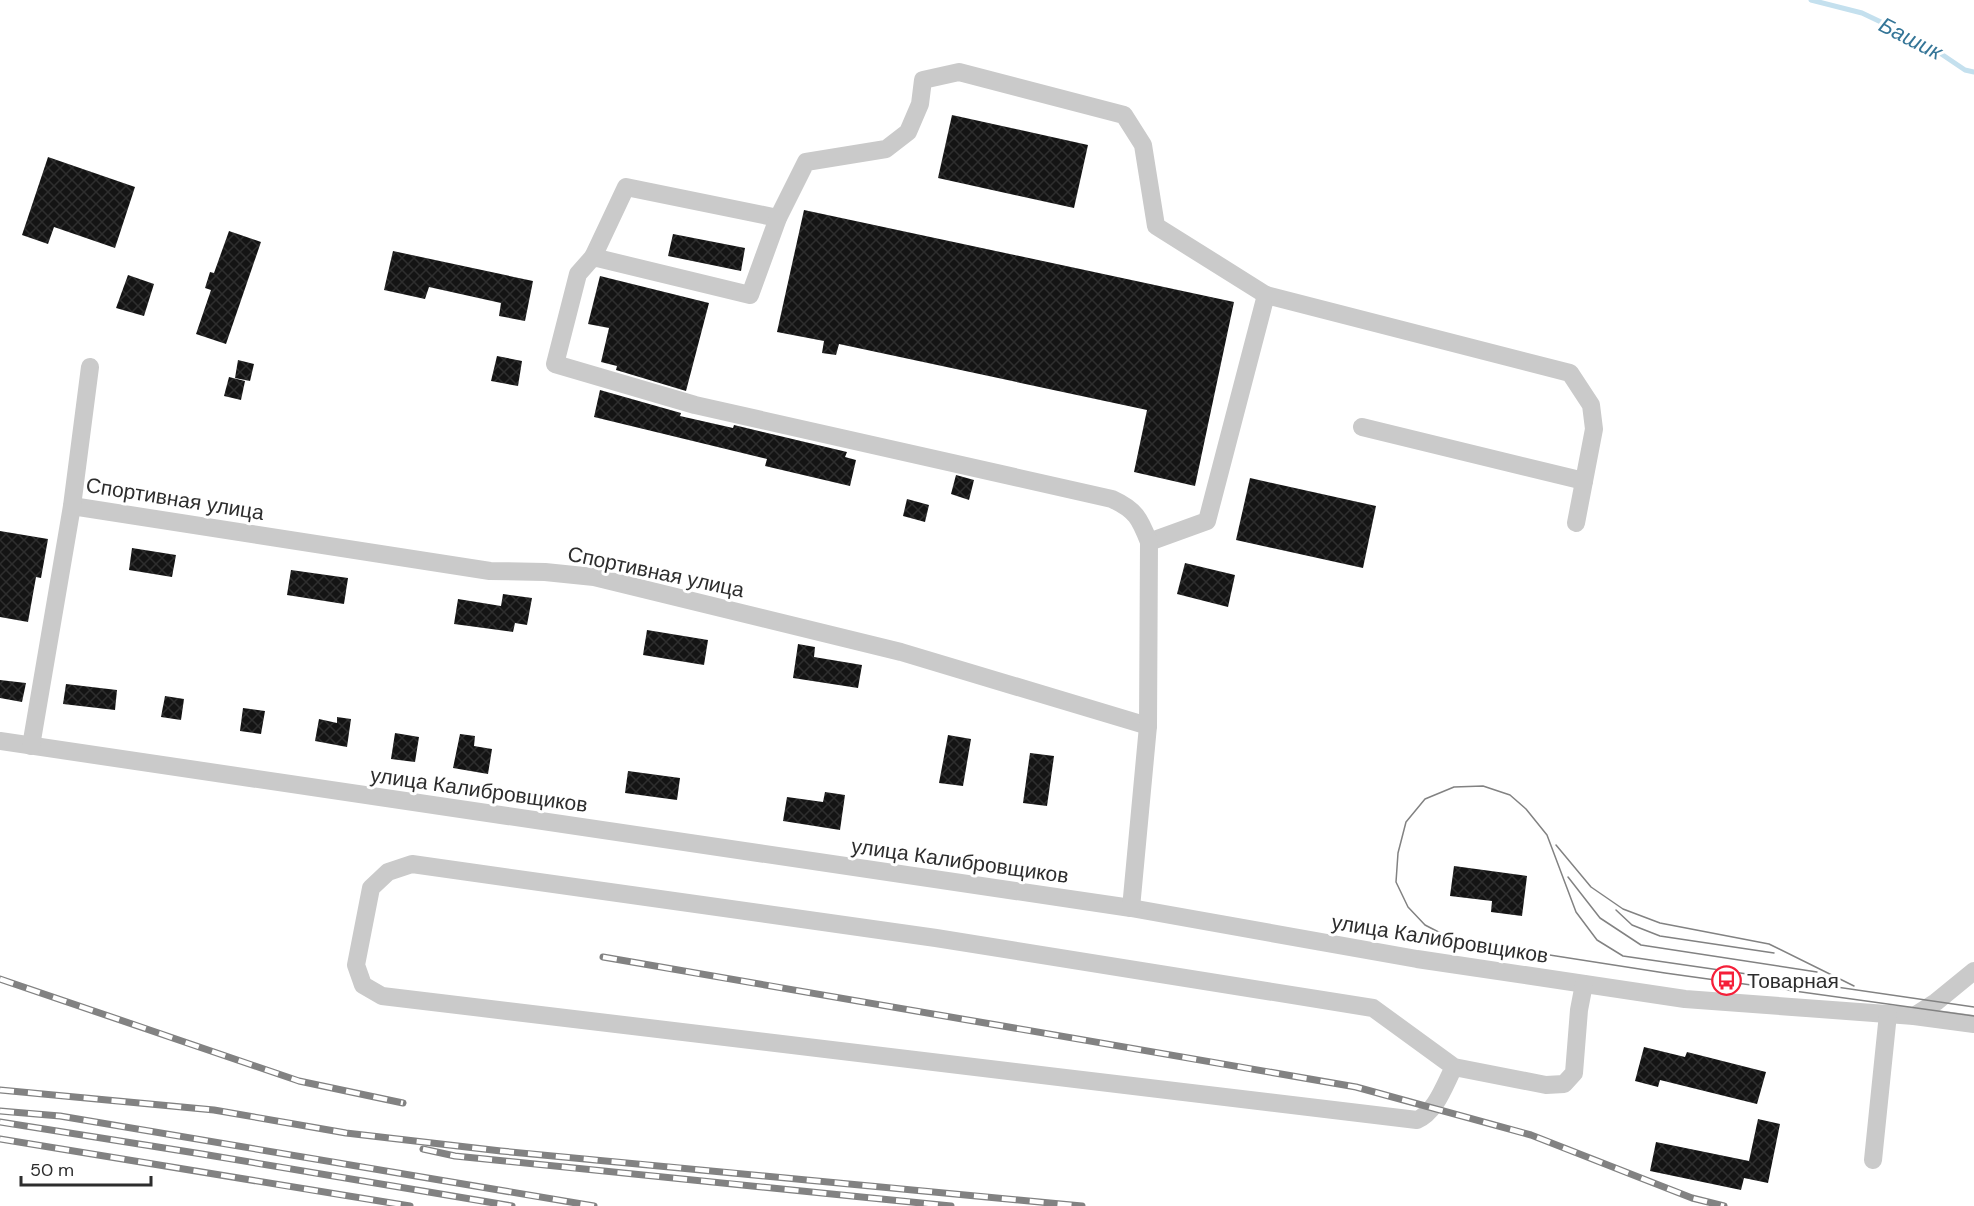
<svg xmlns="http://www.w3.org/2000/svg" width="1974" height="1206" font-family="'DM Sans',sans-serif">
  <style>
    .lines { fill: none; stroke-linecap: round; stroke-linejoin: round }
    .stream { stroke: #c4e0ee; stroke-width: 5 }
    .building { fill: url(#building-cross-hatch) }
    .minor { stroke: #cacaca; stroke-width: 18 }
    .tram { stroke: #828282; stroke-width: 1.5 }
    .rail-casing { stroke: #828282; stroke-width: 7 }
    .rail { stroke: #fff; stroke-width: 4.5; stroke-dasharray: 14; stroke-linecap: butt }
    .labels { text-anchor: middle; stroke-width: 6; stroke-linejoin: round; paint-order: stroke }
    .street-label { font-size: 21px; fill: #2d2d2d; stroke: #fff }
    .poi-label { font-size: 21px; fill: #2d2d2d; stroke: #fff; text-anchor: start }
    .water-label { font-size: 22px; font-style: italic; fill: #347597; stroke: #fff }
  </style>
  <defs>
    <pattern id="building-cross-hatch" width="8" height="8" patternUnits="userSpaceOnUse" patternTransform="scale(1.5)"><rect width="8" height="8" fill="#141414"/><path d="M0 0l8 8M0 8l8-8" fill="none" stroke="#2e2e2e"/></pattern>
  </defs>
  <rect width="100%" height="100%" fill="#fff"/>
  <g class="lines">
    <polyline class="stream" points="1811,0 1862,13 1925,43 1965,70 1974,72"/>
  </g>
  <g class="building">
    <polygon points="952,115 1088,145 1074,208 938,178"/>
    <polygon points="48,157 135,187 115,248 54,227 48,244 22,235"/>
    <polygon points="804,210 1234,302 1195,486 1134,472 1147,410 839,344 836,355 822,353 824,341 777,332"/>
    <polygon points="229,231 261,242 226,344 196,334 211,290 205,288 210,272 214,273"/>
    <polygon points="673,234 745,248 741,271 668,256"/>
    <polygon points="393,251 533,281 525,321 499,316 501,303 429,287 425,299 384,290"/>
    <polygon points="128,275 154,284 144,316 116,308"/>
    <polygon points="600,276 709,303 686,391 616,370 617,366 601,362 609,328 588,324"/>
    <polygon points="497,356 522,361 518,386 491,381"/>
    <polygon points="238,360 254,364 250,381 235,378"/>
    <polygon points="229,377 245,381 241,400 224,396"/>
    <polygon points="600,390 681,413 680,416 733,428 734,425 847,452 845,457 856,460 850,486 765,466 767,459 594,417"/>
    <polygon points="956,475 974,480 969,500 951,494"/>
    <polygon points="1250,478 1376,506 1363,568 1236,540"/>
    <polygon points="907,499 929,505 925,522 903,516"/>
    <polygon points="0,531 48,539 41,578 36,577 28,622 0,617"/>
    <polygon points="132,548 176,555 172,577 129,570"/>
    <polygon points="1185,563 1235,575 1228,607 1177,594"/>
    <polygon points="291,570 348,578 344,604 287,595"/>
    <polygon points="503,594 532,598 527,625 515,623 513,632 454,624 458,599 501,606"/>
    <polygon points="647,630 708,640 704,665 643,655"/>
    <polygon points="798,644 815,647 814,657 862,665 858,688 793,678"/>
    <polygon points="0,680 26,683 22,702 0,698"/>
    <polygon points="66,684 117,690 115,710 63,704"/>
    <polygon points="165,696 184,699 181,720 161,717"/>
    <polygon points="243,708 265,711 261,734 240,731"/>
    <polygon points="337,717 351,719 347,747 315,741 319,719 337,723"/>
    <polygon points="395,733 419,737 415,762 391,759"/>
    <polygon points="460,734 475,736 474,746 492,749 488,774 453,768"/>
    <polygon points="948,735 971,739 963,786 939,783"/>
    <polygon points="1030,753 1054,756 1047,806 1023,803"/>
    <polygon points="628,771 680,778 677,800 625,793"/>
    <polygon points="825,792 845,795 840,830 783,821 787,797 823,802"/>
    <polygon points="1454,866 1527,876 1522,916 1491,912 1492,901 1450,896"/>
    <polygon points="1644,1047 1685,1057 1687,1052 1766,1072 1757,1104 1660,1080 1658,1087 1635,1081"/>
    <polygon points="1758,1119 1780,1124 1768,1183 1744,1178 1741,1190 1650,1171 1656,1142 1749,1161"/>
  </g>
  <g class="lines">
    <g class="minor">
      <polyline points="593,257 626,187 778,218"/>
      <polyline points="1362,427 1584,481"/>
      <polyline points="72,506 490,571 545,572 594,577 901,652 1148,726"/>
      <polyline points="1149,542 1207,521 1266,295 1570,373 1591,405 1594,429 1576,523"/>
      <polyline points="0,741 1131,908 1417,959 1685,999 1914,1016 1974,1024"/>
      <polyline points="31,746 72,506 90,367"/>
      <path d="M 1131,908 L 1148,726 L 1149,542 C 1140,519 1136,510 1112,499 L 695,405 L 555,364 L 578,274 L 593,257 L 750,295 L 778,218 L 806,162 L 886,149 L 908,132 L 920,104 L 923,80 L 959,72 L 1124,115 L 1143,145 L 1156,226 L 1266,295"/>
      <polyline points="1914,1016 1936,1002 1974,971"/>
      <path d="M 1454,1067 L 1373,1008 L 936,938 L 412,864 L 388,872 L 371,888 L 356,965 L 363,985 L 382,996 L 1417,1120 C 1436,1112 1445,1084 1454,1067 L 1546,1085 L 1564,1084 L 1574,1073 L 1579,1010 L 1584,984"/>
      <polyline points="1873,1160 1888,1014"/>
    </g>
    <g class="tram">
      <polyline points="1556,845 1591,887 1623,909 1660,923 1769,944 1854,986"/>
      <polyline points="1568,877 1600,918 1641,945 1817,972"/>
      <polyline points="1616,910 1632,925 1660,936 1774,953"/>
      <polyline points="1974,1007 1623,956 1597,940 1576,912 1547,835 1526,809 1510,795 1483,786 1454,787 1425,799 1406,822 1398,853 1396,882 1408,907 1425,925 1454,940 1665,973 1974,1016"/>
    </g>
    <defs>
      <g id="rail">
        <polyline points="603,957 1356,1087 1531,1135 1692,1198 1724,1206"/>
        <polyline points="0,979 299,1081 403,1103"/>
        <polyline points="0,1090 214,1110 346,1133 501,1151 1082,1206"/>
        <polyline points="0,1111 60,1116 594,1206"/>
        <polyline points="0,1122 202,1154 512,1206"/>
        <polyline points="0,1139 410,1206"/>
        <polyline points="423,1149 455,1156 951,1206"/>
      </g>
    </defs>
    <use href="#rail" class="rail-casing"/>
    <use href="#rail" class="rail"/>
  </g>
  <defs>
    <symbol id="bus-ring" viewBox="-11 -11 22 22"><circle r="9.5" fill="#fff" stroke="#f51f39" stroke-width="1.5"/><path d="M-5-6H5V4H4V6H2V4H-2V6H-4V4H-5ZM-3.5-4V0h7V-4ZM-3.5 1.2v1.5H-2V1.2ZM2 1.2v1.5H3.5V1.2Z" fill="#f51f39"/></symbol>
  </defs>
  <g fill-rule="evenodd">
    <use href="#bus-ring" x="1710" y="964" width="33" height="33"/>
  </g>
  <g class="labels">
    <g class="street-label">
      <text transform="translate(175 499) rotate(9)" y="7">Спортивная улица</text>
      <text transform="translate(656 572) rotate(12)" y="7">Спортивная улица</text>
      <text transform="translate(479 790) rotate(8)" y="7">улица Калибровщиков</text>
      <text transform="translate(960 861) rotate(8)" y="7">улица Калибровщиков</text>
      <text transform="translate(1440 939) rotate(9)" y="7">улица Калибровщиков</text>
    </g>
    <g class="poi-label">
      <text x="1747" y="988">Товарная</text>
    </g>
    <g class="water-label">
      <text transform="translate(1911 38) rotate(27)" y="8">Башик</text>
    </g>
  </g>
  <path d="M21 1176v9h130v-9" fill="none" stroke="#2d2d2d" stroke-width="3"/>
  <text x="30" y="1176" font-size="18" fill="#2d2d2d" stroke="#ffffff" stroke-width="4.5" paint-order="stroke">50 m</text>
</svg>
